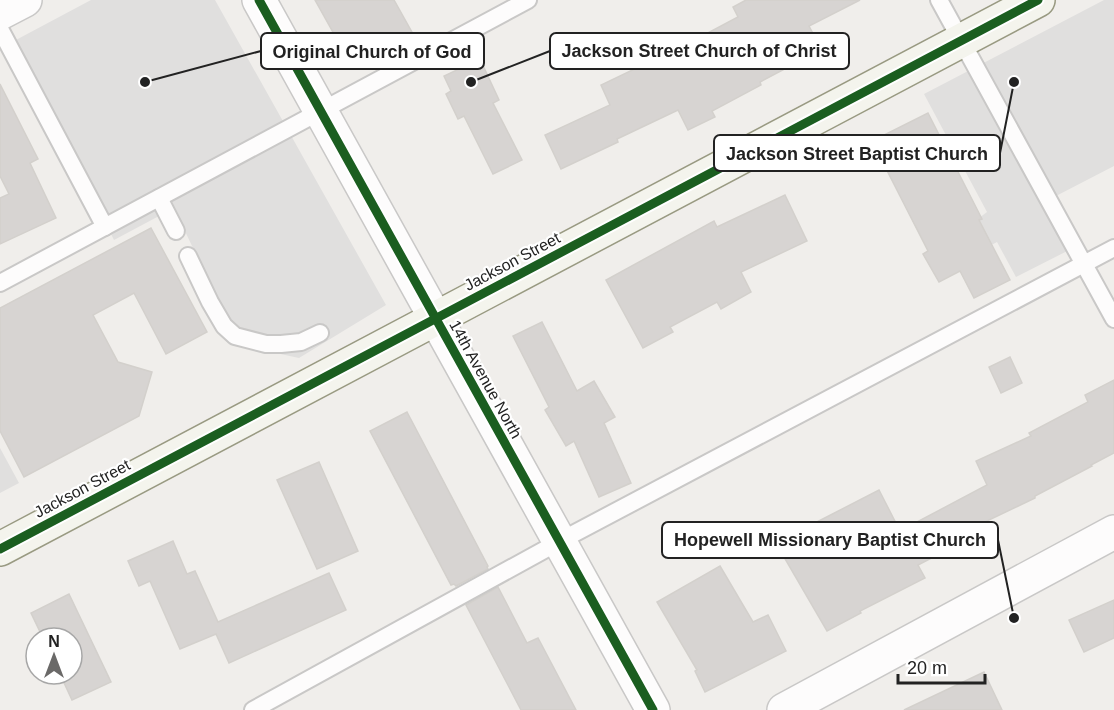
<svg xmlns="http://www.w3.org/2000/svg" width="1114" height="710" font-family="Helvetica,sans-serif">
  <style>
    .parking { fill: #e0dfde }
    .building { fill: #d7d4d2; stroke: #d3d0cc; stroke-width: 1.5 }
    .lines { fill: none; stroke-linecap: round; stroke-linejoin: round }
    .lane-casing { stroke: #c9c8c7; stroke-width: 20 }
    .street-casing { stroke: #c9c8c7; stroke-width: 36 }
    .secondary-casing { stroke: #999a82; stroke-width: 36 }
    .lane { stroke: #fdfcfc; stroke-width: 16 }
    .street { stroke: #fdfcfc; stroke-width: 33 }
    .secondary { stroke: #f4f4ed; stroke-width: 33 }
    .cycleway-casing { stroke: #fff; stroke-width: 13 }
    .cycleway { stroke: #1b5e20; stroke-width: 9 }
    .labels { text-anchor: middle; stroke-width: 4.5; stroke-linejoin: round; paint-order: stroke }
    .street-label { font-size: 16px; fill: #222; stroke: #fff }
    .leader { fill: none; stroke: #222; stroke-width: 2 }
    .callout-dot { fill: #222; stroke: #fff; stroke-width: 2 }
    .callout { fill: #fff; stroke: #222; stroke-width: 2 }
    .callout-label { font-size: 18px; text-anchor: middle; font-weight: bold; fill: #222 }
  </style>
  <rect width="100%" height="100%" fill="#f0eeeb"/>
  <g class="parking">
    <polygon points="91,0 215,0 386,305 299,358 239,345 174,208 114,240 14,41"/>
    <polygon points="1104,0 1114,0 1114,166 1056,196 1079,245 1016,277 997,242 959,262 947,242 987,212 924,94"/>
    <polygon points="0,448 19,483 0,493"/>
  </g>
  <g class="building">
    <polygon points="315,0 394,0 413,34 353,68"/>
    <polygon points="746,0 860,0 809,26 818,43 792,57 796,63 760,82 761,85 712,111 715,117 688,130 678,110 617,139 618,142 561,169 545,135 610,105 601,85 649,62 651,67 705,41 702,36 738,17 733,7"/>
    <polygon points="480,59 499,100 493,103 522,160 493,174 464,116 458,119 446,94 451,91 444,76"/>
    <polygon points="0,84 38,159 30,163 56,218 0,244 0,198 9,194 0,176"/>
    <polygon points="928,113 982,219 979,220 1010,280 974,298 960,271 939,282 923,254 928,251 872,141"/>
    <polygon points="785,195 807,241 741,272 751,292 721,309 717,302 670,327 673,332 643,348 606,280 714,221 717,227"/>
    <polygon points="151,228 207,332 166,354 134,293 93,315 118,362 152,372 139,416 24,477 0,431 0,308"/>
    <polygon points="542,322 577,391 594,381 615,417 604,423 631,483 599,497 574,441 566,446 545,410 549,407 513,336"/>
    <polygon points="1010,357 1022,383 1001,393 989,367"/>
    <polygon points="1114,380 1114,453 1091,465 1092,466 1035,496 1035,498 968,530 972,537 918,565 925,578 860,611 861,613 827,631 777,545 813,524 879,490 900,531 987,485 976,461 1031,436 1029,433 1088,402 1085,395"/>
    <polygon points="407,412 488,566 487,567 488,569 456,586 454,584 451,585 370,431"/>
    <polygon points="319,462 358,551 317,569 277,480"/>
    <polygon points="173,541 187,574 195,571 218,622 329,573 346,610 229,663 216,634 180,649 150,581 139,586 128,561"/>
    <polygon points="720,566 753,622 768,615 786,651 705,692 695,671 697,670 657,602"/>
    <polygon points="498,587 527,643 538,638 576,710 521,710 466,605"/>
    <polygon points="69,594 111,682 72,700 60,674 72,674 72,638 43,638 31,613"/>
    <polygon points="1114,600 1114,638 1084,652 1069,620"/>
    <polygon points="984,672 1002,710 904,710"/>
  </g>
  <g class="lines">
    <defs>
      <g id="lane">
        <polyline points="939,0 1114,319"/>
        <polyline points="0,29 105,227"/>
        <polyline points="159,198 176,231"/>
        <polyline points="188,256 210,302 224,326 235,336 266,344 281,344 301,342 320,333"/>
        <polyline points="0,283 528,0"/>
        <polyline points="253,710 575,533 1114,248"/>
      </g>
      <g id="street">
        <polyline points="259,0 653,710"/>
        <polyline points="0,13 25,0"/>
        <polyline points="784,710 1114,532"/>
      </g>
      <polyline id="secondary" points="0,549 1038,0"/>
    </defs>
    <use href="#lane" class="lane-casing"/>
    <use href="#street" class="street-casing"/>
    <use href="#secondary" class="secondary-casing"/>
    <use href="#lane" class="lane"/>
    <use href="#street" class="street"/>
    <use href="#secondary" class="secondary"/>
    <defs>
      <g id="cycleway">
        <polyline points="259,0 653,710"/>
        <polyline points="0,549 1038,0"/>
      </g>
    </defs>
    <use href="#cycleway" class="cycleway-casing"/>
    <use href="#cycleway" class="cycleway"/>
  </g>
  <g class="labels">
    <g class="street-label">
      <text transform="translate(512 261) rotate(-28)" y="6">Jackson Street</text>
      <text transform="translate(486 379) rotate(61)" y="6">14th Avenue North</text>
      <text transform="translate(82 488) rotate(-28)" y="6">Jackson Street</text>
    </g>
  </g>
  <path class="leader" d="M471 82L550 51M145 82L261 51M1014 82L1000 153M1014 618L998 540"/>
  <g class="callout-dot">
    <circle cx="471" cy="82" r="6"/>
    <circle cx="145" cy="82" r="6"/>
    <circle cx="1014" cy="82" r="6"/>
    <circle cx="1014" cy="618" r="6"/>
  </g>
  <g class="callout">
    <rect x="550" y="33" width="299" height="36" rx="6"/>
    <rect x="261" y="33" width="223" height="36" rx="6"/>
    <rect x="714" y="135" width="286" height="36" rx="6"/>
    <rect x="662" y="522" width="336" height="36" rx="6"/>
  </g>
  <g class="callout-label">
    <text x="699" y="57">Jackson Street Church of Christ</text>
    <text x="372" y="58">Original Church of God</text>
    <text x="857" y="160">Jackson Street Baptist Church</text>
    <text x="830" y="546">Hopewell Missionary Baptist Church</text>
  </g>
  <g transform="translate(54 656)"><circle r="28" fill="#ffffff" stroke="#a7a7a7" stroke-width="1.5"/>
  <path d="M0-4.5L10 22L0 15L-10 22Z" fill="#6a6968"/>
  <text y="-9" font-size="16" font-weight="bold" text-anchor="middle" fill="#222222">N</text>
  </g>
  <path d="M898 674v9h87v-9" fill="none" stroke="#222222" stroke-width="3"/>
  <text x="907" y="674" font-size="18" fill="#222222" stroke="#ffffff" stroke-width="4.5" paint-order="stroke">20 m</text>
</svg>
